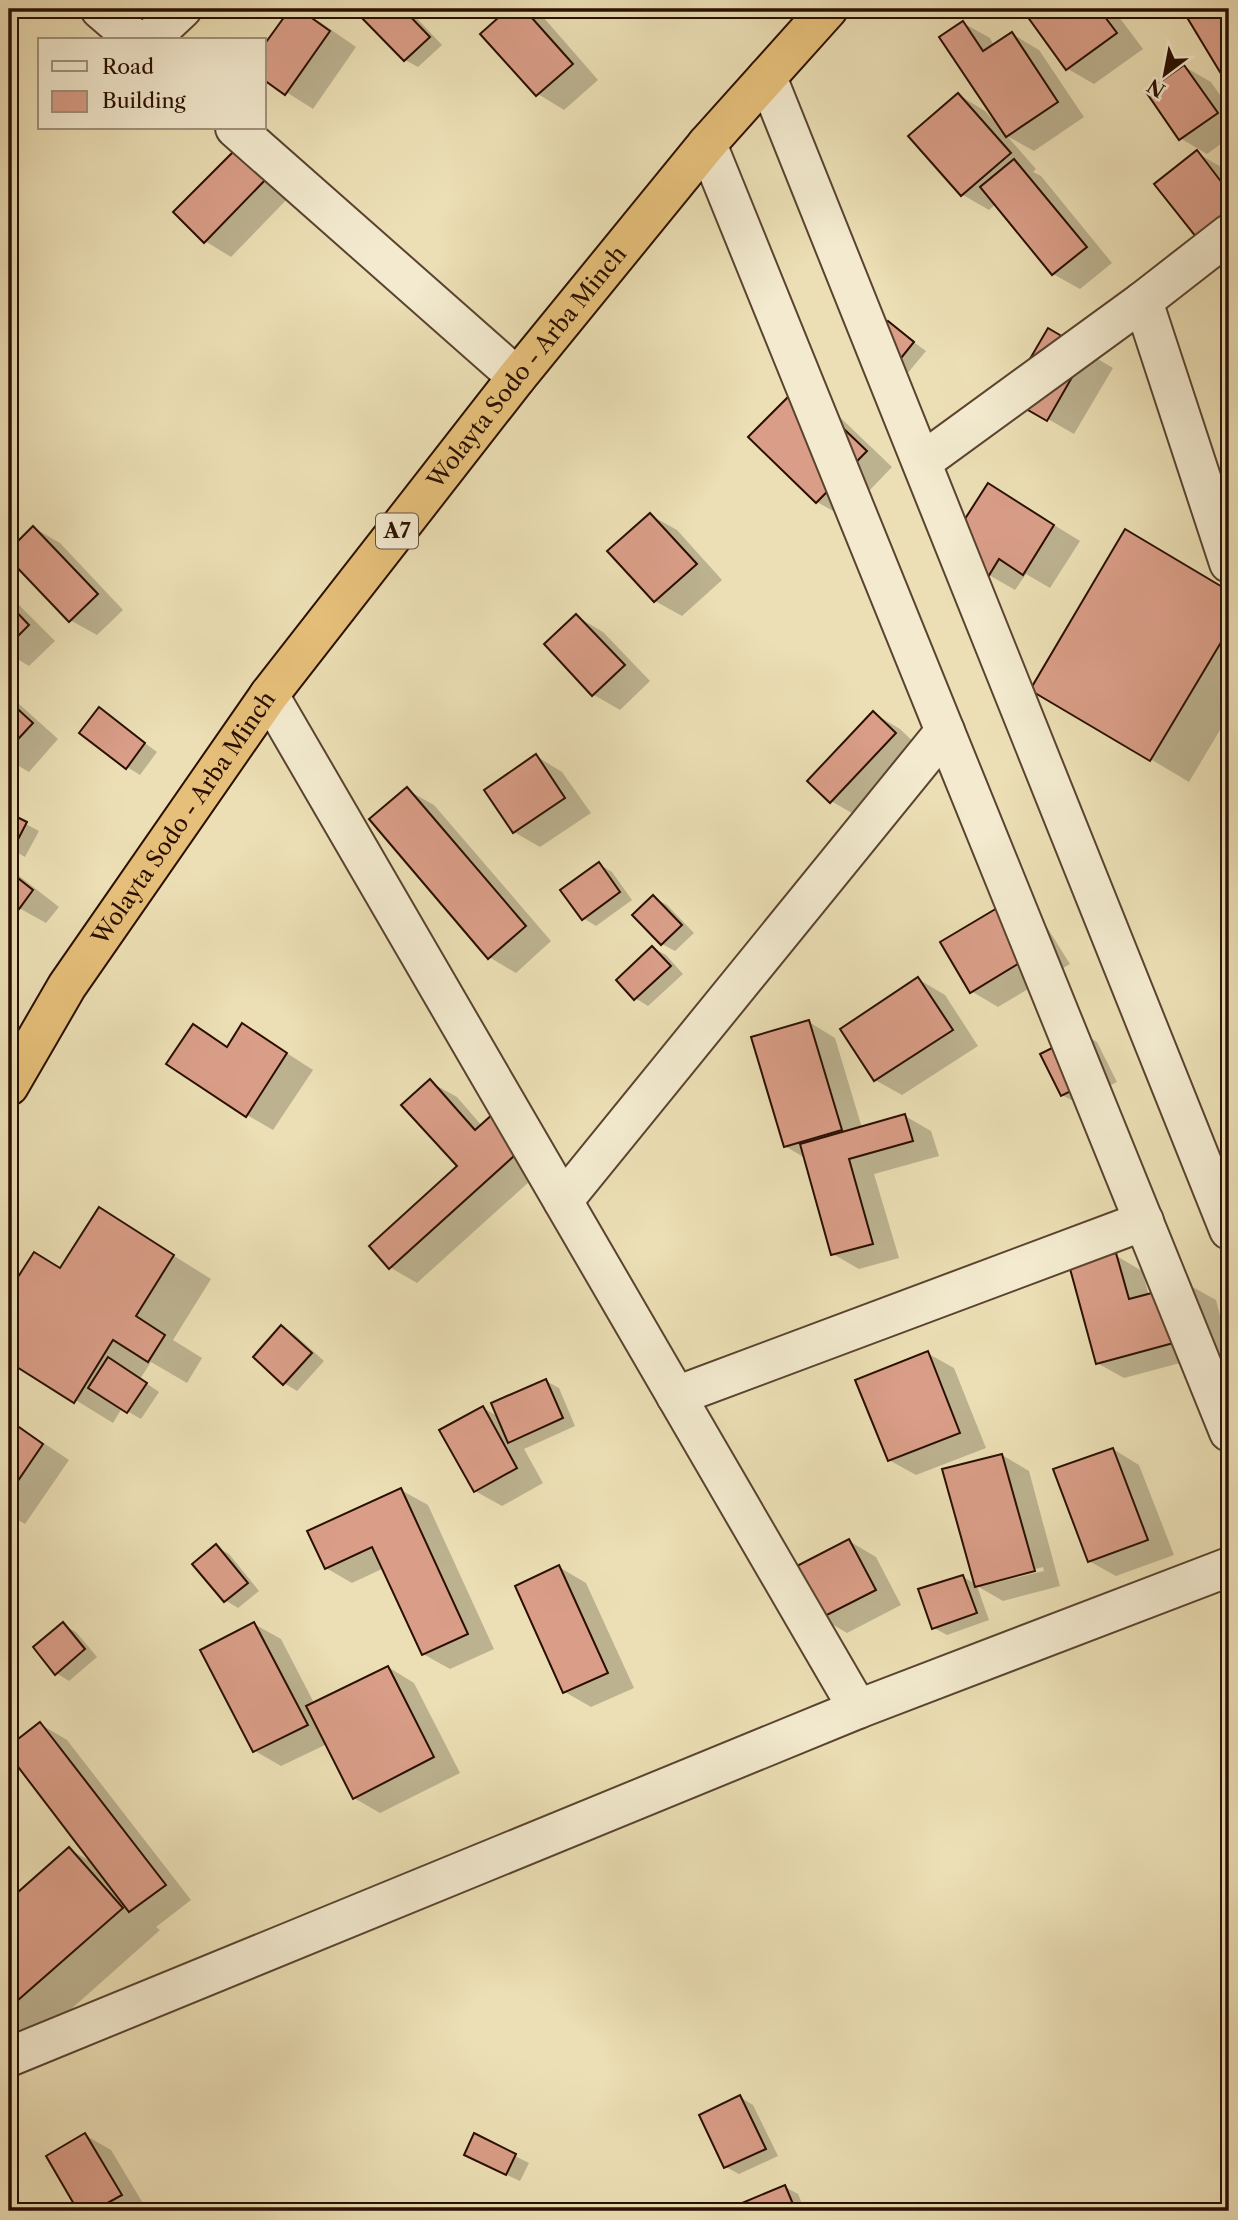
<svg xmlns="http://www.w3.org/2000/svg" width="1238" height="2220" font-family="'Libre Caslon Text',serif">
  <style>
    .shadow { fill: #0003; fill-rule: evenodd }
    .building { fill: #da9e88; stroke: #2a0f02; stroke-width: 2 }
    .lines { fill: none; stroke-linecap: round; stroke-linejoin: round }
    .minor-casing { stroke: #5a432f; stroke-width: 42 }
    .highway-casing { stroke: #2a0f02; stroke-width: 42 }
    .minor { stroke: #f3eacf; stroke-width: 38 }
    .highway { stroke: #e6c07a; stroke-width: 38 }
    .labels { text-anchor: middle; stroke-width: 7; stroke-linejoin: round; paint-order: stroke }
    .shield { fill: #f3eacf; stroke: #665140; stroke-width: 2 }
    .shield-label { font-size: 21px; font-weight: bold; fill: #2a0f02 }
    .street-label { font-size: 23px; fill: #2a0f02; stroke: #f3eacf }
  </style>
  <rect width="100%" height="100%" fill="#ecdfb5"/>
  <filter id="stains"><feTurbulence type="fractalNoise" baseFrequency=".00286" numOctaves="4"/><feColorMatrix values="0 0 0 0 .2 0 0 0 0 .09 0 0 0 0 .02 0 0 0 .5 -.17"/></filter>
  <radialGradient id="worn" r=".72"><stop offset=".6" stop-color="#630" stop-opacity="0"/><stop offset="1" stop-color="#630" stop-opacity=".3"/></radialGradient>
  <g class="shadow">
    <polygon points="292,9 297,9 320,22 356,47 313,109 264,78 264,48"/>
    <polygon points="333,9 408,9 442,45 418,67 405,60 357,9 348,18"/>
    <polygon points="510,9 527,9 544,18 598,80 564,110 538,94 482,34"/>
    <polygon points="1024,9 1113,9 1143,49 1094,84 1068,69"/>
    <polygon points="963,23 990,38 994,46 1012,34 1039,50 1084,117 1034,151 1007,136 1036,169 1033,172 1041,176 1112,263 1080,289 1053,274 996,204 989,210 963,195 911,136 959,95 985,111 998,125 1000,124"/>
    <polygon points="1185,67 1211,82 1229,108 1229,138 1207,154 1180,138"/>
    <polygon points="240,147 295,191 231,257 205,241"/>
    <polygon points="1197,153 1223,168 1229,176 1229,248"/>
    <polygon points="889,324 926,351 907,374 894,366"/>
    <polygon points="1049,330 1113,368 1074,434 1010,397"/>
    <polygon points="825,403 892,467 844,517 817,502"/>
    <polygon points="1015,501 1080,541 1050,588 1026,574 1015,590 989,575"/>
    <polygon points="650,515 677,530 722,580 682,616 655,601"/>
    <polygon points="34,528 60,543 123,610 97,635 70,620 9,556 9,552"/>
    <polygon points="1125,531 1229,592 1229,715 1189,782 1033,689"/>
    <polygon points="9,595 55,641 29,666 9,654"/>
    <polygon points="576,616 603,632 650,681 620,710 594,695 546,644"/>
    <polygon points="9,695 58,739 29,772 9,760"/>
    <polygon points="99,709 157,752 140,775 127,767"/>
    <polygon points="873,713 900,729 921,749 857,816 831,801"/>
    <polygon points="536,756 562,772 591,813 540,847 514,832"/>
    <polygon points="407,790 434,805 551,941 516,973 489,957"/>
    <polygon points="9,815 39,831 25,857 9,848"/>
    <polygon points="599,864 612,872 632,900 596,926 583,918"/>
    <polygon points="9,868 59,907 46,923 19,908 9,922"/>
    <polygon points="653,897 667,905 694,933 675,951 662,944"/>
    <polygon points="1040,916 1070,964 998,1007 971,991"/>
    <polygon points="653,948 666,955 683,974 648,1006 635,998"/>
    <polygon points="918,979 945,995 978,1046 902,1095 875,1080"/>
    <polygon points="809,1022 835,1038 862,1128 905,1116 931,1131 939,1156 874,1174 899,1258 859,1269 833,1254 805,1158 785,1146"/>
    <polygon points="243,1025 313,1070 273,1130 247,1115 194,1027 229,1048"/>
    <polygon points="1084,1034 1097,1042 1117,1082 1075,1102 1062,1095"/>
    <polygon points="430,1082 457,1097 482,1126 550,1163 417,1283 391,1268 371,1246 459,1166"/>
    <polygon points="99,1209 211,1279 173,1340 202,1358 187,1383 151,1362 140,1379 159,1392 141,1419 122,1408 113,1423 9,1359 9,1295 35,1254 62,1270"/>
    <polygon points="1115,1255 1142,1271 1149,1296 1189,1285 1216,1300 1229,1350 1124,1378 1097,1363"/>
    <polygon points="282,1327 295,1335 324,1361 297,1391 284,1383"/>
    <polygon points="927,1353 954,1368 986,1448 916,1475 889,1460"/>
    <polygon points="546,1381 559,1388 575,1426 524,1449 543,1483 502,1506 475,1491 483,1408 499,1417"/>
    <polygon points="9,1420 69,1460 25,1524 9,1515"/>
    <polygon points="1113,1449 1139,1465 1174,1555 1116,1576 1089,1561"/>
    <path d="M 1002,1455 L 1029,1471 L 1060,1586 L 1003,1601 L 977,1586 L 989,1620 L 947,1635 L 934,1628 L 963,1577 L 976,1584 ZM 1043,1567 L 1044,1571 L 995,1583 L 995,1580 Z"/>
    <polygon points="401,1490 428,1505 494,1649 450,1669 423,1654 384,1568 352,1583 326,1568"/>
    <polygon points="849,1541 876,1557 901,1605 847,1633 820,1617"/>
    <polygon points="216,1547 229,1554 259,1591 238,1608 225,1600"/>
    <polygon points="559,1567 586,1583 634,1688 591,1707 565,1692"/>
    <polygon points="254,1624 281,1639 314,1703 388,1667 414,1683 460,1773 380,1813 354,1798 327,1744 281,1766 255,1751"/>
    <polygon points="63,1625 76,1632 97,1657 69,1681 56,1673"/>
    <polygon points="40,1724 67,1740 191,1900 156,1927 160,1930 33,2043 9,2029 9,1903 69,1849 95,1864 9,1752 9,1748"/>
    <polygon points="740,2097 753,2105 778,2156 739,2174 726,2167"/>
    <polygon points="85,2135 111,2150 147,2210 80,2211 48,2156"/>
    <polygon points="475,2136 529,2163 520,2181 479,2162"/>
    <polygon points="785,2187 798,2194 805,2211 748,2211 744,2204"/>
  </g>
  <g class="building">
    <polygon points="290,9 299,9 330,31 285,95 264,80 264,45"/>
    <polygon points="357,9 403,9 430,37 404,61 355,11"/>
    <polygon points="508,9 524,9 573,64 536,96 480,34"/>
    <polygon points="1022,9 1099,9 1117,33 1066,70"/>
    <polygon points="1205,9 1229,9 1229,87 1188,19"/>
    <polygon points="963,21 983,51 1012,32 1058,102 1006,137 939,37"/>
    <polygon points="1184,65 1218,113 1179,140 1146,92"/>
    <polygon points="958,93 1011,153 961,196 908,136"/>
    <polygon points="240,145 270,175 204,243 173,212"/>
    <polygon points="1197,150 1229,192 1229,213 1197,238 1154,184"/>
    <polygon points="1014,159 1087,247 1052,275 980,187"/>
    <polygon points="888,321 914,342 893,368 867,348"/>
    <polygon points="1048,328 1087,351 1047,421 1007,398"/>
    <polygon points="799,386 867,451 816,503 748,437"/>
    <polygon points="988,483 1054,525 1023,575 999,559 988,577 945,550"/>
    <polygon points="650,513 697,564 654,602 607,551"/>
    <polygon points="33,526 98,594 69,622 9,559 9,550"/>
    <polygon points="1125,529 1229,591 1229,629 1150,761 1030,690"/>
    <polygon points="9,604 29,625 9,645"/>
    <polygon points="576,614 625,665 592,696 544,644"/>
    <polygon points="9,701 33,723 9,749"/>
    <polygon points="99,707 145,743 126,769 79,733"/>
    <polygon points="873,711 896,733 830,803 807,781"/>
    <polygon points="536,754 565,798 513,833 484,790"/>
    <polygon points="407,787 526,926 488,959 369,819"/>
    <polygon points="9,813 27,822 12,851 9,849"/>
    <polygon points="599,862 620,892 582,920 560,890"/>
    <polygon points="9,871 33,890 19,909 9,902"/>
    <polygon points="653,895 682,925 661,945 632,915"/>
    <polygon points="1014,898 1044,948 970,993 940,942"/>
    <polygon points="652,946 671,966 634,1000 616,980"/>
    <polygon points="918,977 953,1030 874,1081 840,1029"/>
    <polygon points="809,1020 842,1130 784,1147 751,1037"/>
    <polygon points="242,1023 287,1053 246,1117 166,1064 193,1024 227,1047"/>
    <polygon points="1084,1032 1105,1074 1061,1096 1040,1054"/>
    <polygon points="430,1079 475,1130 494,1113 524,1147 389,1269 369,1246 457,1166 401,1105"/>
    <polygon points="905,1114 913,1141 849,1159 873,1244 831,1255 800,1144"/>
    <polygon points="99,1207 174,1255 136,1316 165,1335 148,1362 113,1340 74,1403 9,1362 9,1291 34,1252 60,1268"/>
    <polygon points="1116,1253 1129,1299 1190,1283 1203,1335 1096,1364 1069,1265"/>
    <polygon points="281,1325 312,1353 283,1385 253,1357"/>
    <polygon points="928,1351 960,1433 888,1461 855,1380"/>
    <polygon points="108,1357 147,1383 127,1413 88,1388"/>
    <polygon points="546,1379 563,1418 508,1443 491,1403"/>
    <polygon points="483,1406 517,1468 474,1492 439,1430"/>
    <polygon points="9,1420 43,1444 9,1494"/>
    <polygon points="1113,1448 1148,1540 1088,1562 1053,1469"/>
    <polygon points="1002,1454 1035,1571 975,1587 942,1469"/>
    <polygon points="401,1488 468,1634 422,1655 372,1547 325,1569 307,1531"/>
    <polygon points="849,1539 876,1590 819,1619 793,1568"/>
    <polygon points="216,1544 248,1583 224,1602 192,1564"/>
    <polygon points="559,1565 608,1673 563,1693 515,1586"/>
    <polygon points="963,1575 977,1613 932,1629 918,1589"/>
    <polygon points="63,1622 85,1649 55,1675 33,1647"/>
    <polygon points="254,1622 308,1725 253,1752 200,1650"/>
    <polygon points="388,1666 434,1757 353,1799 306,1706"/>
    <polygon points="40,1722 166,1885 129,1912 9,1755 9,1746"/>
    <polygon points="69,1847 123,1908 9,2008 9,1900"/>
    <polygon points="740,2095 766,2149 724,2168 699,2115"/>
    <polygon points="85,2133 122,2195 93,2211 78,2211 46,2156"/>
    <polygon points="474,2133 516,2154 506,2175 464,2155"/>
    <polygon points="785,2185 793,2204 777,2211 746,2211 742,2203"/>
  </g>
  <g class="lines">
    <defs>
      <g id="minor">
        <polyline points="100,9 136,40"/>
        <polyline points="149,40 182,9"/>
        <polyline points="767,77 1229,1230"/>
        <polyline points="235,128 517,377"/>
        <polyline points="707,144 1229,1432"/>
        <polyline points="1143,301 1229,563"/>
        <polyline points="922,462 1143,301 1229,234"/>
        <polyline points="269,695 858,1709"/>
        <polyline points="563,1201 945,731"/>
        <polyline points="676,1396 1144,1221"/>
        <polyline points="9,2057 858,1709 1229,1567"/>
      </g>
      <g id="highway">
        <path id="s1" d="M 9,1086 L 67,986 L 269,695 L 517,377 L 707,144 L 828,9"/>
      </g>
    </defs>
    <use href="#minor" class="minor-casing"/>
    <use href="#highway" class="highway-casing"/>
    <use href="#minor" class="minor"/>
    <use href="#highway" class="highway"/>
  </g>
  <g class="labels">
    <rect class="shield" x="376" y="513.5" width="42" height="35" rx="5"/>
    <g class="shield-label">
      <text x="397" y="538">A7</text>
    </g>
    <g class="street-label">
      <text dy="8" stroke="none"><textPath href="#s1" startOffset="887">Wolayta Sodo - Arba Minch</textPath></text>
      <text dy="8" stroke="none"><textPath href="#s1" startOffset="320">Wolayta Sodo - Arba Minch</textPath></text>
    </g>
  </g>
  <rect width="1238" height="2220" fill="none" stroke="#ecdfb5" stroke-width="35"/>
  <rect x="10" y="10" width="1217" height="2199" fill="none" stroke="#2a0f02" stroke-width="3.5"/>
  <rect x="18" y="18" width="1203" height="2185" fill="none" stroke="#2a0f02" stroke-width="2"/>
  <rect x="38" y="38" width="228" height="91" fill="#f3eacf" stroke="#a3927d" stroke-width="2"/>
  <rect x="52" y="61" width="35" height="10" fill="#f3eacf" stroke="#a3927d" stroke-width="2"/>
  <text x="102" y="74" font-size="21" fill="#2a0f02">Road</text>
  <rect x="52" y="91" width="35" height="21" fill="#da9e88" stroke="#a3927d" stroke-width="2"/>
  <text x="102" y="108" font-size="21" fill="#2a0f02">Building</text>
  <g transform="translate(1165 74) rotate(212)" stroke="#f3eacf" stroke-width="5" paint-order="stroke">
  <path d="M0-5L12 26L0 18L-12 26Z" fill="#2a0f02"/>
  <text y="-10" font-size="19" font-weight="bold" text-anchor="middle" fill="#2a0f02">N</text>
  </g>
  <rect width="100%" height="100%" filter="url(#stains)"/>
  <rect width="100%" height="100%" fill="url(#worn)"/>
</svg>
